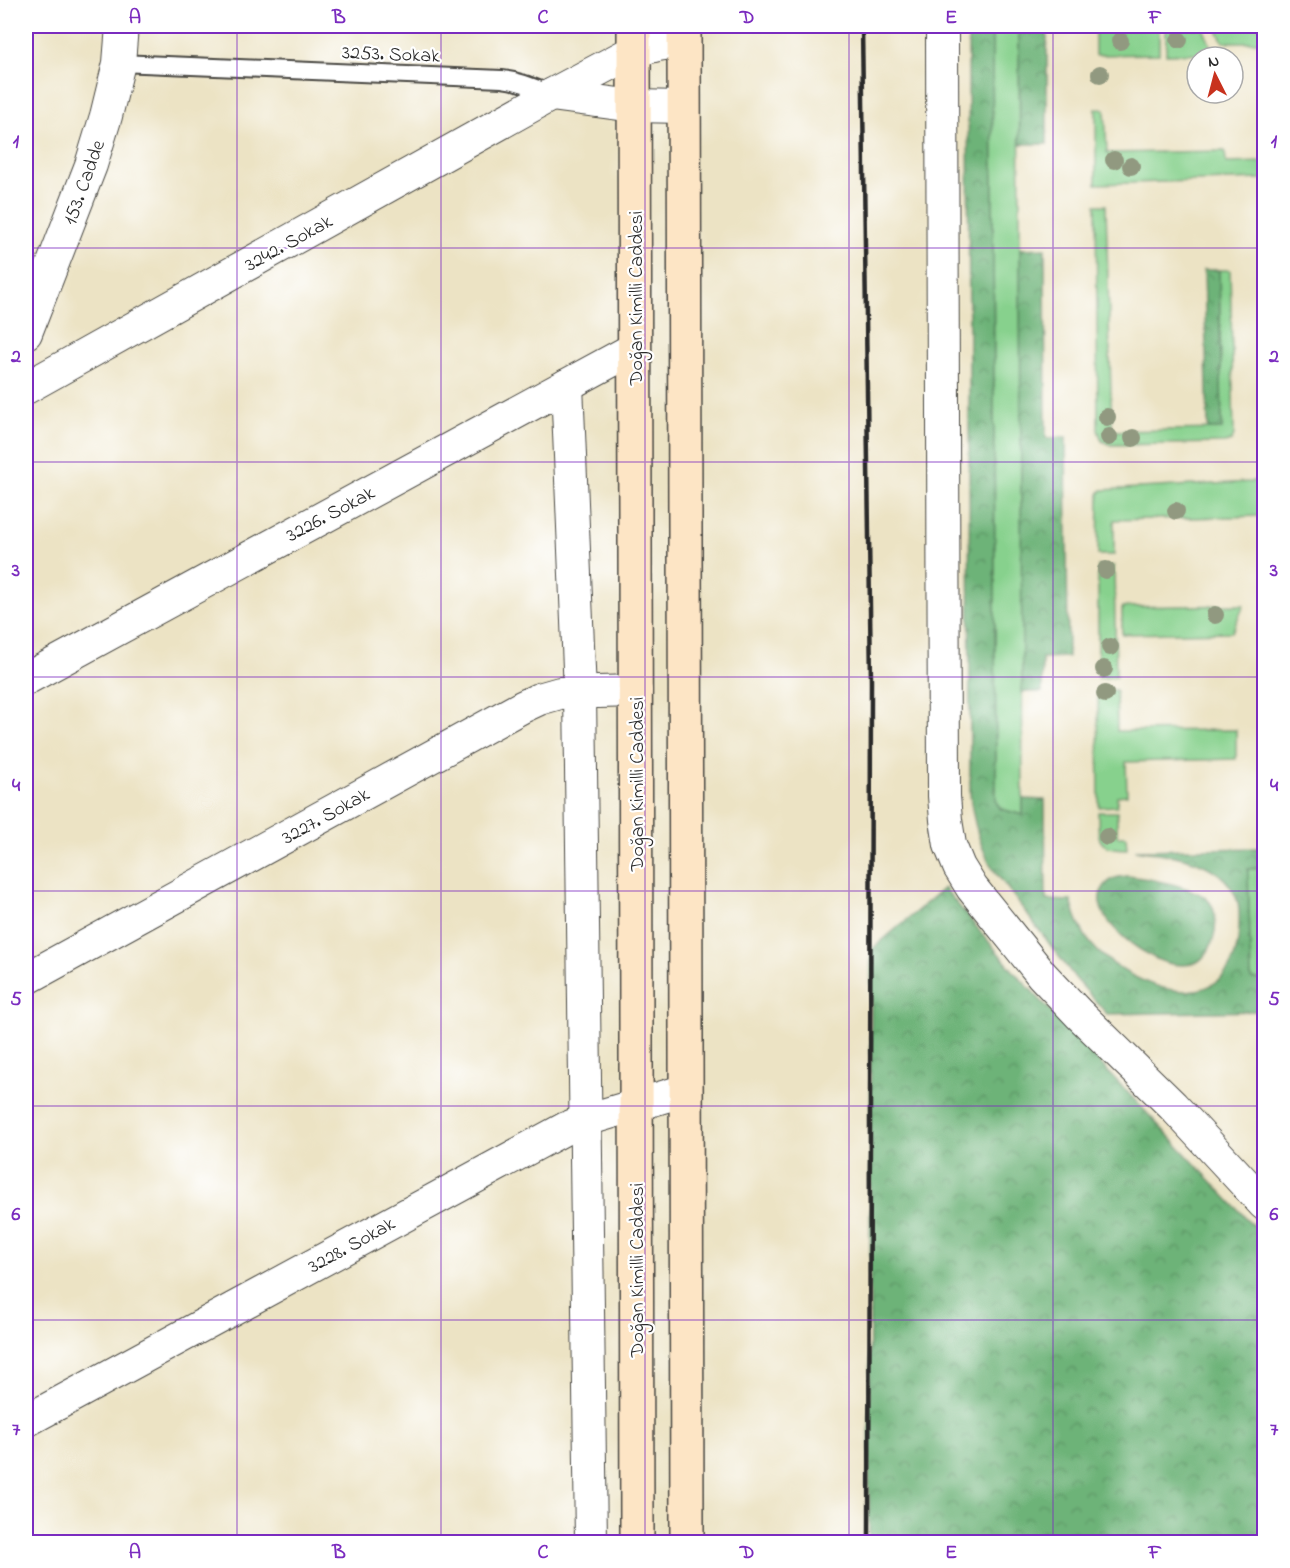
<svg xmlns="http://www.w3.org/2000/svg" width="1290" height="1568" font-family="'Indie Flower',sans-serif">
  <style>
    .grass { fill: #87d18d; stroke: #597e5c; stroke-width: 1.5 }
    .forest { fill: url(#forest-crowns); stroke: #4c6f52; stroke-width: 1.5 }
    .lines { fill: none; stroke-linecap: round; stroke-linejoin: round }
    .lane-casing { stroke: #484742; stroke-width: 20 }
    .street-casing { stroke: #484742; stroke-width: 34 }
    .secondary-casing { stroke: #484742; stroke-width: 36 }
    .lane { stroke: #fff; stroke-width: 16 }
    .street { stroke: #fff; stroke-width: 32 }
    .secondary { stroke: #fde5c5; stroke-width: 33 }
    .rail { stroke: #2b2b2b; stroke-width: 4.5 }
    .tree { fill: #919980 }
    .grid { fill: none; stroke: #7b2cbf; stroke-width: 1.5; stroke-opacity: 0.55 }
    .labels { text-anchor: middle; stroke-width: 4.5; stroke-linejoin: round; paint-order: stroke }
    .street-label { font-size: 20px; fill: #2b2b2b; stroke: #fff }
    .neatline { fill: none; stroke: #7b2cbf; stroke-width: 2 }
    .grid-label { font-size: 20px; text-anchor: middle; font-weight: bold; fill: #7b2cbf }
  </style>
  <defs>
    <pattern id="forest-crowns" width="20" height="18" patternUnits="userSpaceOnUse" patternTransform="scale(1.5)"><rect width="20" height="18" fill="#6db378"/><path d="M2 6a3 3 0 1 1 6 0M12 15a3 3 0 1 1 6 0" fill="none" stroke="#5a9263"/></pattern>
  </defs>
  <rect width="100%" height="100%" fill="#fff"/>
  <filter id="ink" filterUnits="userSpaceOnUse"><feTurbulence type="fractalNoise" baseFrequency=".0167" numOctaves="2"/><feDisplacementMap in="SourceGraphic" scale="12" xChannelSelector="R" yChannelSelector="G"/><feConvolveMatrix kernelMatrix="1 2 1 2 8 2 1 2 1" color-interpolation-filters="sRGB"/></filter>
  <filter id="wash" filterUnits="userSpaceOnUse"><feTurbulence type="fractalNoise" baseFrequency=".008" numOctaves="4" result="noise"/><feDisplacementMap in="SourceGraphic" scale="24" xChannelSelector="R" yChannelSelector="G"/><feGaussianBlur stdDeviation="1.35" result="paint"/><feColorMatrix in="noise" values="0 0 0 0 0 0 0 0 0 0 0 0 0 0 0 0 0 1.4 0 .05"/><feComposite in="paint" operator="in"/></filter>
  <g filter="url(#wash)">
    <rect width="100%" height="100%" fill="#ece3c4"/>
    <g class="grass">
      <polygon points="992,26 1019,26 1023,815 1001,809 996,802"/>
      <polygon points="1264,27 1264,42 1223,42 1216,28"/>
      <polygon points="1203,28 1214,53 1166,54 1166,29"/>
      <polygon points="1159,29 1159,54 1095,55 1095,30"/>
      <polygon points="1096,109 1105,109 1107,153 1225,151 1226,163 1264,162 1264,179 1096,184"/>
      <polygon points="1096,205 1106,205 1112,431 1222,429 1219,270 1230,270 1234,434 1232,441 1225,443 1111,445 1102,441 1098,430"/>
      <polygon points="1264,478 1264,516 1114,520 1114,555 1098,555 1099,494 1102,490 1250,482"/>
      <polygon points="1098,566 1114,566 1116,677 1098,678"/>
      <polygon points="1244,605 1232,632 1122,634 1122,607"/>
      <polygon points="1098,690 1116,690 1117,731 1236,730 1236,759 1126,762 1127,795 1117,796 1117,806 1099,807"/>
      <path d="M 1098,812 L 1117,812 L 1117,836 L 1126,836 L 1127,849 C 1094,849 1099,839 1098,812 Z"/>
      <polygon points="1264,868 1264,979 1251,980 1248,869"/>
    </g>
    <g class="forest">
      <path d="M 968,26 L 992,26 L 996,802 L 1001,809 L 1023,815 L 1023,799 L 1045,800 L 1046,900 L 1071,901 C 1076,917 1081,933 1093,946 C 1117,974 1184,1009 1219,980 C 1233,968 1238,948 1239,930 C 1239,921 1240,912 1238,903 C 1226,859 1173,855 1135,850 L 1264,848 L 1264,868 L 1248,869 L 1251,979 L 1264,979 L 1264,1011 L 1107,1014 L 1076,979 L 993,869 C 979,845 973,822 970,794 Z"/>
      <polygon points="1019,26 1047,26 1047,144 1020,144"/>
      <polygon points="1045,248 1046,438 1066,437 1068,657 1042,658 1042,692 1022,692 1020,249"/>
      <polygon points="1204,270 1219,270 1222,429 1208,429"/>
      <path d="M 1128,876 C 1147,878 1193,886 1207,899 C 1223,914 1215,955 1195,963 C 1187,966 1175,965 1167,963 C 1144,957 1083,914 1104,887 C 1110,878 1117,877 1128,876 Z"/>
      <polygon points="944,888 1015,973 1264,1237 1264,1542 869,1542 871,950"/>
    </g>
  </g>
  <g filter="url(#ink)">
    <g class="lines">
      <defs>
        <path id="lane" d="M 119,63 L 502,79 C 520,81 535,87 551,95"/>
        <g id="street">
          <polyline points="942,26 944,796 946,820 950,845 959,867 972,888 1042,975 1079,1014 1173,1106 1264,1204"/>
          <polyline points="684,41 658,45 634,51 551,95 634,106 684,107"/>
          <polyline points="26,333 91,165 106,116 119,63 122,26"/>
          <polyline points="567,385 580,692 591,1542"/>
          <polyline points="26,388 551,95"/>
          <polyline points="26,679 635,348"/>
          <polyline points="26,979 522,707 539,699 560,693 636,691"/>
          <polyline points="26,1421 566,1128 586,1120 686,1090"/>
        </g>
        <g id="secondary">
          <polyline points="634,26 637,1542"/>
          <polyline points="684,26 687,1542"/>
        </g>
      </defs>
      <use href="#lane" class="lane-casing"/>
      <use href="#street" class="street-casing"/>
      <use href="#secondary" class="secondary-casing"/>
      <use href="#lane" class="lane"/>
      <use href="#street" class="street"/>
      <use href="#secondary" class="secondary"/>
      <polyline class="rail" points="862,26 871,681 869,1542"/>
    </g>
    <g class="tree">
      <circle cx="1179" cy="40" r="9"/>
      <circle cx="1120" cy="41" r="9"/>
      <circle cx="1100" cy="74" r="9"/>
      <circle cx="1114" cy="160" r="9"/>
      <circle cx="1131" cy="166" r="9"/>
      <circle cx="1107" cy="417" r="9"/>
      <circle cx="1109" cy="437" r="9"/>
      <circle cx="1133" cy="438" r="9"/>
      <circle cx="1176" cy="511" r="9"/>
      <circle cx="1106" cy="570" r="9"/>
      <circle cx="1215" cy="615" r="9"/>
      <circle cx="1110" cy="647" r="9"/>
      <circle cx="1104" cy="669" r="9"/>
      <circle cx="1105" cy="694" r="9"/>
      <circle cx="1107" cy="837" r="9"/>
    </g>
  </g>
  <path class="grid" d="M 237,26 L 237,1542M 441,26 L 441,1542M 645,26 L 645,1542M 849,26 L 849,1542M 1053,26 L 1053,1542M 26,248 L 1264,248M 26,462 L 1264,462M 26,677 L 1264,677M 26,891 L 1264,891M 26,1106 L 1264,1106M 26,1320 L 1264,1320"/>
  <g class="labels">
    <g class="street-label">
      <text transform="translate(391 53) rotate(2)" y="7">3253. Sokak</text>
      <text transform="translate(83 182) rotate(-70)" y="7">153. Cadde</text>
      <text transform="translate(288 242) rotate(-29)" y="7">3242. Sokak</text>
      <text transform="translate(635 298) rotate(-90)" y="7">Doğan Kimilli Caddesi</text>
      <text transform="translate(330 513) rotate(-28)" y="7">3226. Sokak</text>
      <text transform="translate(636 784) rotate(-90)" y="7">Doğan Kimilli Caddesi</text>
      <text transform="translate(325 815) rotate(-29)" y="7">3227. Sokak</text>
      <text transform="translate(351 1244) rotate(-29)" y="7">3228. Sokak</text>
      <text transform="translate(636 1270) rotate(-90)" y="7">Doğan Kimilli Caddesi</text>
    </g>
  </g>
  <rect width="1290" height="1568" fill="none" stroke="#fff" stroke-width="66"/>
  <g transform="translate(1215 75) rotate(354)"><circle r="28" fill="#ffffff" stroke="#aaaaaa" stroke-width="1.5"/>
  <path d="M0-4.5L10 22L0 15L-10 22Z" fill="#c8321e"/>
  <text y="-9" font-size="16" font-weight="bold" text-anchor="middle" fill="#2b2b2b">N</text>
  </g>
  <rect x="33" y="33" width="1224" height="1502" class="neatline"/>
  <g class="grid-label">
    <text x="135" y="23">A</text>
    <text x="339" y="23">B</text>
    <text x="543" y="23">C</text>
    <text x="747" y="23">D</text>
    <text x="951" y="23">E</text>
    <text x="1155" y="23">F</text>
    <text x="16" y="147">1</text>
    <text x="1274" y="147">1</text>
    <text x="16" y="362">2</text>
    <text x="1274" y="362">2</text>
    <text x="16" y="576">3</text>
    <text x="1274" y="576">3</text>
    <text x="16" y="791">4</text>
    <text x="1274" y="791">4</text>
    <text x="16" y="1005">5</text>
    <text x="1274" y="1005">5</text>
    <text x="16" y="1220">6</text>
    <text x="1274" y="1220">6</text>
    <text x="16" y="1435">7</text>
    <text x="1274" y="1435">7</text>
    <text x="135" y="1558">A</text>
    <text x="339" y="1558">B</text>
    <text x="543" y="1558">C</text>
    <text x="747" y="1558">D</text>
    <text x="951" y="1558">E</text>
    <text x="1155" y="1558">F</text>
  </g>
</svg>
